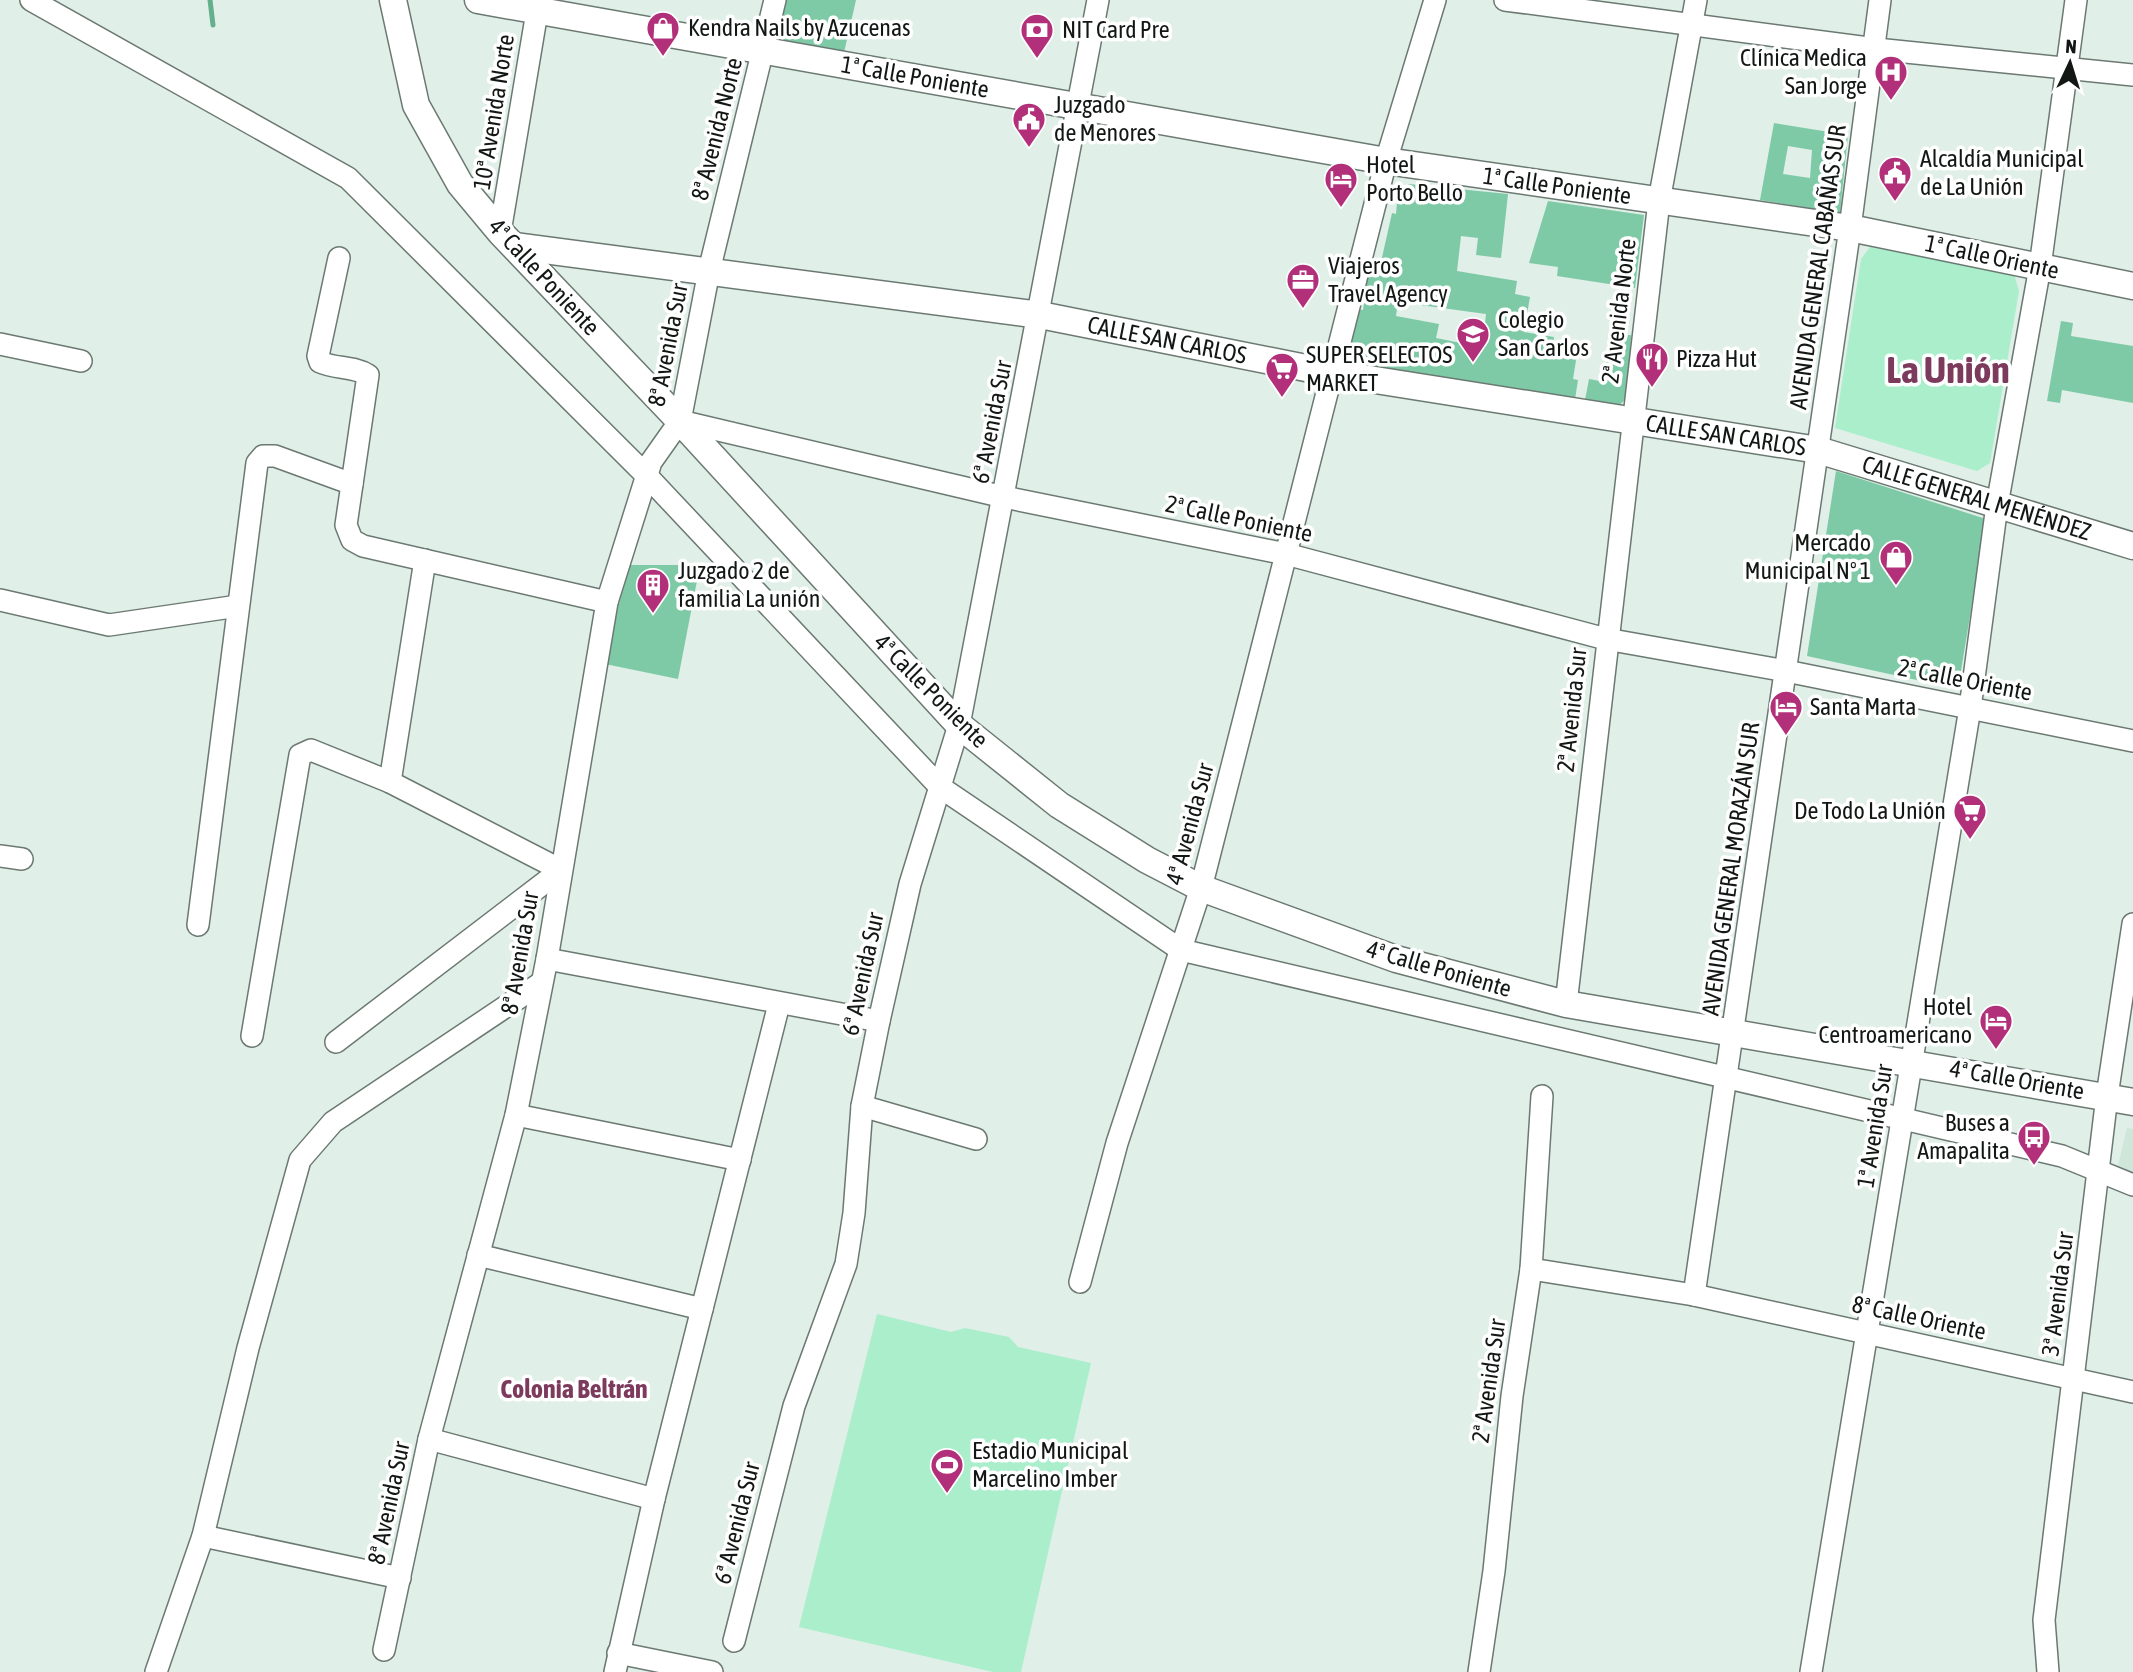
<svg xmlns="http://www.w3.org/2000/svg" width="2133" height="1672" font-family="'Asap Condensed',sans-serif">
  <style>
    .built { fill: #cfe6da }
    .green { fill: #aec }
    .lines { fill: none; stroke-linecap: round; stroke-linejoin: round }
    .stream { stroke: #64af8c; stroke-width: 5 }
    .building { fill: #7ecaa6; fill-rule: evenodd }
    .minor-casing { stroke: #6b7972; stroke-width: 24 }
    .major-casing { stroke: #6b7972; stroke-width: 29 }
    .minor { stroke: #fff; stroke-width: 21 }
    .major { stroke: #fff; stroke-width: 26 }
    .labels { text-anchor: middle; stroke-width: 7; stroke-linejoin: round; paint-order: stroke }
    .poi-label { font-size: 24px; fill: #121714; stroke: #fff; text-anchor: start }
    .street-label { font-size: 24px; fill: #121714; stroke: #fff }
    .neighbourhood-label { font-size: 26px; font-weight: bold; fill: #7c3a5c; stroke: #fff }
    .town-label { font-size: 38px; font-weight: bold; fill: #7c3a5c; stroke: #fff }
  </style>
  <rect width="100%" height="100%" fill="#e0efe7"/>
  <polygon class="built" points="2127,1128 2133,1129 2133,1180 2116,1174"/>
  <g class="green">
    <polygon points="1870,247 2014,274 2019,291 1990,463 1977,471 1835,428 1861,259"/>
    <polygon points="877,1314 951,1332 965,1328 1009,1337 1018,1347 1091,1363 1021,1672 993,1672 799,1627"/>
  </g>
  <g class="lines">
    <polyline class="stream" points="210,0 213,25"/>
  </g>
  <g class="building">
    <polygon points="781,0 856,0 843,57 771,41"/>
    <path d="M 1774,123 L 1848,135 L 1840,213 L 1760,200 ZM 1788,146 L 1812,150 L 1810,178 L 1783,174 Z"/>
    <path d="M 1409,184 L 1508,194 L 1501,258 L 1476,255 L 1478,238 L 1461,236 L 1457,271 L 1517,281 L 1515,294 L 1530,297 L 1524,332 L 1554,337 L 1553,344 L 1578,348 L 1573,379 L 1578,380 L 1575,399 L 1346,362 L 1355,309 L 1363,310 L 1370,260 L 1381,262 L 1392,213 L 1396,214 L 1398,192 ZM 1398,302 L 1486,314 L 1485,323 L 1465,320 L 1461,343 L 1436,338 L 1439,324 L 1396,316 Z"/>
    <polygon points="1548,201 1644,215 1635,288 1557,276 1558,267 1529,263"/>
    <polygon points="2061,321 2073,323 2071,336 2133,346 2133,403 2062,390 2060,403 2047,401"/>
    <polygon points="1631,335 1629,395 1619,406 1585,400 1589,379 1605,382 1609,336"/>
    <polygon points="1836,471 1986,519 1958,689 1807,656"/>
    <polygon points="628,565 700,565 678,679 605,664"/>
  </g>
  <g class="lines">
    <defs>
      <g id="minor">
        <polyline points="31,0 348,178 647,476 940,787 1181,950 2062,1156 2133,1185"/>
        <polyline points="1505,0 1876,49 2133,75"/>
        <polyline points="500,232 539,0"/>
        <path d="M 339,258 L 318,356 L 320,362 C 335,369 354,366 368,375 L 346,525 L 352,540 L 363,546 L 607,602"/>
        <polyline points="0,344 81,361"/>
        <polyline points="680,421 1004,497 1286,554 1606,639 1786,671 2133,741"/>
        <polyline points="0,600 109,625 238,606"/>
        <polyline points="390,782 425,560"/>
        <polyline points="0,856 22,859"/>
        <polyline points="198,925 257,463 263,456 275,456 352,484"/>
        <polyline points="547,959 879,1021"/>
        <polyline points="1566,1004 1659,201 1696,0"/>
        <polyline points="252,1036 300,755 311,750 390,782 561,870 336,1042"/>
        <polyline points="862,1106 976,1139"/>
        <polyline points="516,1115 740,1160"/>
        <polyline points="478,1255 702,1309"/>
        <polyline points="1531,1269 1694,1295 2133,1392"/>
        <polyline points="1080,1282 1117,1143 1201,888 1386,161 1435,0"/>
        <polyline points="1694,1295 1850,228 1880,0"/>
        <polyline points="429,1439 654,1499"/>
        <polyline points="203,1536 400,1578"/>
        <polyline points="734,1641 794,1406 846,1264 854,1213 862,1106 879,1021 910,884 959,725 1098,0"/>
        <polyline points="384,1650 429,1439 516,1115 547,959 607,602 651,462 680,421 709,271 775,0"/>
        <polyline points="618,1653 712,1672"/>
        <polyline points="156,1672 203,1536 248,1348 300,1160 333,1122 541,983"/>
        <polyline points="615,1672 654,1499 779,1004"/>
        <polyline points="1479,1672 1494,1571 1512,1396 1531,1269 1542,1096"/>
        <polyline points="1811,1672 1970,708 1997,505 2040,267 2076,0"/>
        <polyline points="2048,1672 2044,1620 2107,1096 2133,924"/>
      </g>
      <g id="major">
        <polyline points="393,0 416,105 460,184 500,232 680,421 959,725 1059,805 1147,860 1201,888 1396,959 1566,1004 2133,1102"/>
        <polyline points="478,0 1386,161 1850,228 2133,286"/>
        <path id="s1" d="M 514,246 L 1040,315 L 1331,373 L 1818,450 L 2133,546"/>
      </g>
    </defs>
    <use href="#minor" class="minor-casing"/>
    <use href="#major" class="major-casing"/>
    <use href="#minor" class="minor"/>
    <use href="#major" class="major"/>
  </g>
  <defs>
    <symbol id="shop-pin" viewBox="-11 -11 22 30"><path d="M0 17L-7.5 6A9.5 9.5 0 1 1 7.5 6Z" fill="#b2307a" stroke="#fff"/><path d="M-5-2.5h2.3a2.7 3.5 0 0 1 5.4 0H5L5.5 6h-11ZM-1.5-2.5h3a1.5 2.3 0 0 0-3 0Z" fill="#fff"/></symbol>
    <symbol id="bank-pin" viewBox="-11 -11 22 30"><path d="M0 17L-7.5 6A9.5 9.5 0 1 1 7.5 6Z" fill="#b2307a" stroke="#fff"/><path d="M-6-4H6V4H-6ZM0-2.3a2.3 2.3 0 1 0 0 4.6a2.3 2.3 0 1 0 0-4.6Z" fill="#fff"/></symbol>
    <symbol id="hospital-pin" viewBox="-11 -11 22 30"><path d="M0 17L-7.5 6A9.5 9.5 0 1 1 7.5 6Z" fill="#b2307a" stroke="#fff"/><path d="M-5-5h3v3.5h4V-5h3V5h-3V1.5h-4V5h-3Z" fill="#fff"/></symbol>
    <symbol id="civic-pin" viewBox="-11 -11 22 30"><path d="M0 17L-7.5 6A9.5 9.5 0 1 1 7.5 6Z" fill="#b2307a" stroke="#fff"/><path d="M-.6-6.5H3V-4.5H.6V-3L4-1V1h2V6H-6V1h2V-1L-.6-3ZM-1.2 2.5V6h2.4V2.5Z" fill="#fff"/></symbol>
    <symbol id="hotel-pin" viewBox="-11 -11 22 30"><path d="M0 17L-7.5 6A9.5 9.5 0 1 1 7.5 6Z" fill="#b2307a" stroke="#fff"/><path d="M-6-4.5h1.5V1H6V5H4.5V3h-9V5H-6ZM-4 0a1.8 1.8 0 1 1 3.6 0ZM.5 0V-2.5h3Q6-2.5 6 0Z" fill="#fff"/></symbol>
    <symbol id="office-pin" viewBox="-11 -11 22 30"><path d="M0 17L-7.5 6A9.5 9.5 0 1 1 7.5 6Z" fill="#b2307a" stroke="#fff"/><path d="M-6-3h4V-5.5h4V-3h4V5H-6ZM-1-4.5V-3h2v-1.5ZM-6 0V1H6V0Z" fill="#fff"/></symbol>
    <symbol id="school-pin" viewBox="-11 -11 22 30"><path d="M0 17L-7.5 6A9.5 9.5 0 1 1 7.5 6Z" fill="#b2307a" stroke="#fff"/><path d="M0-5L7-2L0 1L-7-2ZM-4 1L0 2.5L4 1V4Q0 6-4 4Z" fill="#fff"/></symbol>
    <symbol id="restaurant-pin" viewBox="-11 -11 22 30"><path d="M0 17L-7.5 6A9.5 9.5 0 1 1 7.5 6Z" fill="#b2307a" stroke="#fff"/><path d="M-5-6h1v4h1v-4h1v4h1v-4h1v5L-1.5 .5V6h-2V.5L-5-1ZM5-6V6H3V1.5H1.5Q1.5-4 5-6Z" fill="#fff"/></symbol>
    <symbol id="supermarket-pin" viewBox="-11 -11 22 30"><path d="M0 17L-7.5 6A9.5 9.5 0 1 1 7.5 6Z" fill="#b2307a" stroke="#fff"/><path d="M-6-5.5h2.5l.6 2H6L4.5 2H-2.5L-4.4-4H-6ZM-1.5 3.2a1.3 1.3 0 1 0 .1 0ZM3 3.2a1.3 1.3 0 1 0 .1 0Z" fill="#fff"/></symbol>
    <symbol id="building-pin" viewBox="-11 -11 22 30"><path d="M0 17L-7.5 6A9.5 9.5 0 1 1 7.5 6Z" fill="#b2307a" stroke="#fff"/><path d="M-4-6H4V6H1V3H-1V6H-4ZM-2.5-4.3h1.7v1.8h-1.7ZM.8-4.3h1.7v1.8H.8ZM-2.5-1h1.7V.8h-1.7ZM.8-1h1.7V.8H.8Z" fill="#fff"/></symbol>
    <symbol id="bus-pin" viewBox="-11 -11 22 30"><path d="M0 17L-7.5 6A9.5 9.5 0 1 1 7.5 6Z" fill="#b2307a" stroke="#fff"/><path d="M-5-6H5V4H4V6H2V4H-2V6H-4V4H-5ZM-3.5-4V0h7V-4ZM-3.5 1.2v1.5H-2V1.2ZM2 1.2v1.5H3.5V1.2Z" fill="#fff"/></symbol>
    <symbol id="stadium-pin" viewBox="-11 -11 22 30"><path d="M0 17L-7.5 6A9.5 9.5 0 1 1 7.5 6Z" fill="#b2307a" stroke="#fff"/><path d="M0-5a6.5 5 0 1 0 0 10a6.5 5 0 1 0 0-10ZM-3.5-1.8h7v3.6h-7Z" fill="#fff"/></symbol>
  </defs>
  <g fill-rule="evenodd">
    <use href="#shop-pin" x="644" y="9" width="38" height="52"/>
    <use href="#bank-pin" x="1018" y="11" width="38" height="52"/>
    <use href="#hospital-pin" x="1872" y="53" width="38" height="52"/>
    <use href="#civic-pin" x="1010" y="100" width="38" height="52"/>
    <use href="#civic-pin" x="1876" y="154" width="38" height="52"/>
    <use href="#hotel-pin" x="1322" y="160" width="38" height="52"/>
    <use href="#office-pin" x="1284" y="261" width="38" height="52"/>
    <use href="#school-pin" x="1454" y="315" width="38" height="52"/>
    <use href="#restaurant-pin" x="1633" y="340" width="38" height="52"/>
    <use href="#supermarket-pin" x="1263" y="350" width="38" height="52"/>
    <use href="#shop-pin" x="1877" y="538" width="38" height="52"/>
    <use href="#building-pin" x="634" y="566" width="38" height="52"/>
    <use href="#hotel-pin" x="1767" y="688" width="38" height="52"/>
    <use href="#supermarket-pin" x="1951" y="792" width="38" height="52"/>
    <use href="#hotel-pin" x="1977" y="1002" width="38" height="52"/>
    <use href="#bus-pin" x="2015" y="1118" width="38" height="52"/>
    <use href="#stadium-pin" x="928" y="1446" width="38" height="52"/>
  </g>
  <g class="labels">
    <g class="poi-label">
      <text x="688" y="36">Kendra Nails by Azucenas</text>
      <text x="1062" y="38">NIT Card Pre</text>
      <text x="1867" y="66" text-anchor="end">Clínica Medica<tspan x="1867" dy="28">San Jorge</tspan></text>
      <text x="1054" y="113">Juzgado<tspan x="1054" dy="28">de Menores</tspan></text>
      <text x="1920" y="167">Alcaldía Municipal<tspan x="1920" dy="28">de La Unión</tspan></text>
      <text x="1366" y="173">Hotel<tspan x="1366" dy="28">Porto Bello</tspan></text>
      <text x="1328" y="274">Viajeros<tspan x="1328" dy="28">Travel Agency</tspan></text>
      <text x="1498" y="328">Colegio<tspan x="1498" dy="28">San Carlos</tspan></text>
      <text x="1306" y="363">SUPER SELECTOS<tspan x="1306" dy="28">MARKET</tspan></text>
      <text x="1676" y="367">Pizza Hut</text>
      <text x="1871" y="551" text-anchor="end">Mercado<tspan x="1871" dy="28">Municipal Nº 1</tspan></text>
      <text x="678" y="579">Juzgado 2 de<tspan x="678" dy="28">familia La unión</tspan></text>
      <text x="1810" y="715">Santa Marta</text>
      <text x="1946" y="819" text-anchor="end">De Todo La Unión</text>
      <text x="1972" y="1015" text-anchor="end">Hotel<tspan x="1972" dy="28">Centroamericano</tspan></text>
      <text x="2010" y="1131" text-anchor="end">Buses a<tspan x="2010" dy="28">Amapalita</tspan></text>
      <text x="972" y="1459">Estadio Municipal<tspan x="972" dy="28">Marcelino Imber</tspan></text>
    </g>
    <g class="street-label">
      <text transform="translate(915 77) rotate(10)" y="8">1ª Calle Poniente</text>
      <text transform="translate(494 112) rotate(-81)" y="8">10ª Avenida Norte</text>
      <text transform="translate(717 129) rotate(-76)" y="8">8ª Avenida Norte</text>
      <text transform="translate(1557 186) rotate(8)" y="8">1ª Calle Poniente</text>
      <text transform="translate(1992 257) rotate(12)" y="8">1ª Calle Oriente</text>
      <text transform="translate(1818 267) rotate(-82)" y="8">AVENIDA GENERAL CABAÑAS SUR</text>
      <text transform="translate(544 277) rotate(47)" y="8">4ª Calle Poniente</text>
      <text transform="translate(1619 311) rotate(-83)" y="8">2ª Avenida Norte</text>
      <text dy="8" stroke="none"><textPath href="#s1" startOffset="660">CALLE SAN CARLOS</textPath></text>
      <text transform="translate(668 345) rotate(-79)" y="8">8ª Avenida Sur</text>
      <text transform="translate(992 422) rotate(-79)" y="8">6ª Avenida Sur</text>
      <text dy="8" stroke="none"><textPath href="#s1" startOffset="1227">CALLE SAN CARLOS</textPath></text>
      <text dy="8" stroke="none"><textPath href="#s1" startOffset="1486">CALLE GENERAL MENÉNDEZ</textPath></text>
      <text transform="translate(1239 519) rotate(12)" y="8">2ª Calle Poniente</text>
      <text transform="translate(1965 680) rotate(11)" y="8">2ª Calle Oriente</text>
      <text transform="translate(931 691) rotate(45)" y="8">4ª Calle Poniente</text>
      <text transform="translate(1572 710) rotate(-84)" y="8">2ª Avenida Sur</text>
      <text transform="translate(1190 824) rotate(-75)" y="8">4ª Avenida Sur</text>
      <text transform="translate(1731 869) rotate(-82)" y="8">AVENIDA GENERAL MORAZÁN SUR</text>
      <text transform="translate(520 953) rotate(-80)" y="8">8ª Avenida Sur</text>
      <text transform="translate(1439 969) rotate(16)" y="8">4ª Calle Poniente</text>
      <text transform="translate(863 974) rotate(-78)" y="8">6ª Avenida Sur</text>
      <text transform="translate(2017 1080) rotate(10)" y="8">4ª Calle Oriente</text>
      <text transform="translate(1875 1126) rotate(-81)" y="8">1ª Avenida Sur</text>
      <text transform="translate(2058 1294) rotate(-83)" y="8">3ª Avenida Sur</text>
      <text transform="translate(1919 1318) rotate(12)" y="8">8ª Calle Oriente</text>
      <text transform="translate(1489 1381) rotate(-82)" y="8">2ª Avenida Sur</text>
      <text transform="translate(389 1503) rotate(-78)" y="8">8ª Avenida Sur</text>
      <text transform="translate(737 1523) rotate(-76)" y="8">6ª Avenida Sur</text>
    </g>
    <g class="neighbourhood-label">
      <text x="574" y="1398">Colonia Beltrán</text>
    </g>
    <g class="town-label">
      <text x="1948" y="383">La Unión</text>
    </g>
  </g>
  <g transform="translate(2070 63) rotate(4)" stroke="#ffffff" stroke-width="5" paint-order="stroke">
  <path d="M0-5L12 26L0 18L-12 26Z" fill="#121714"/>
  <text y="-10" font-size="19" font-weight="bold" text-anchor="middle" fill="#121714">N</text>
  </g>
</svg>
